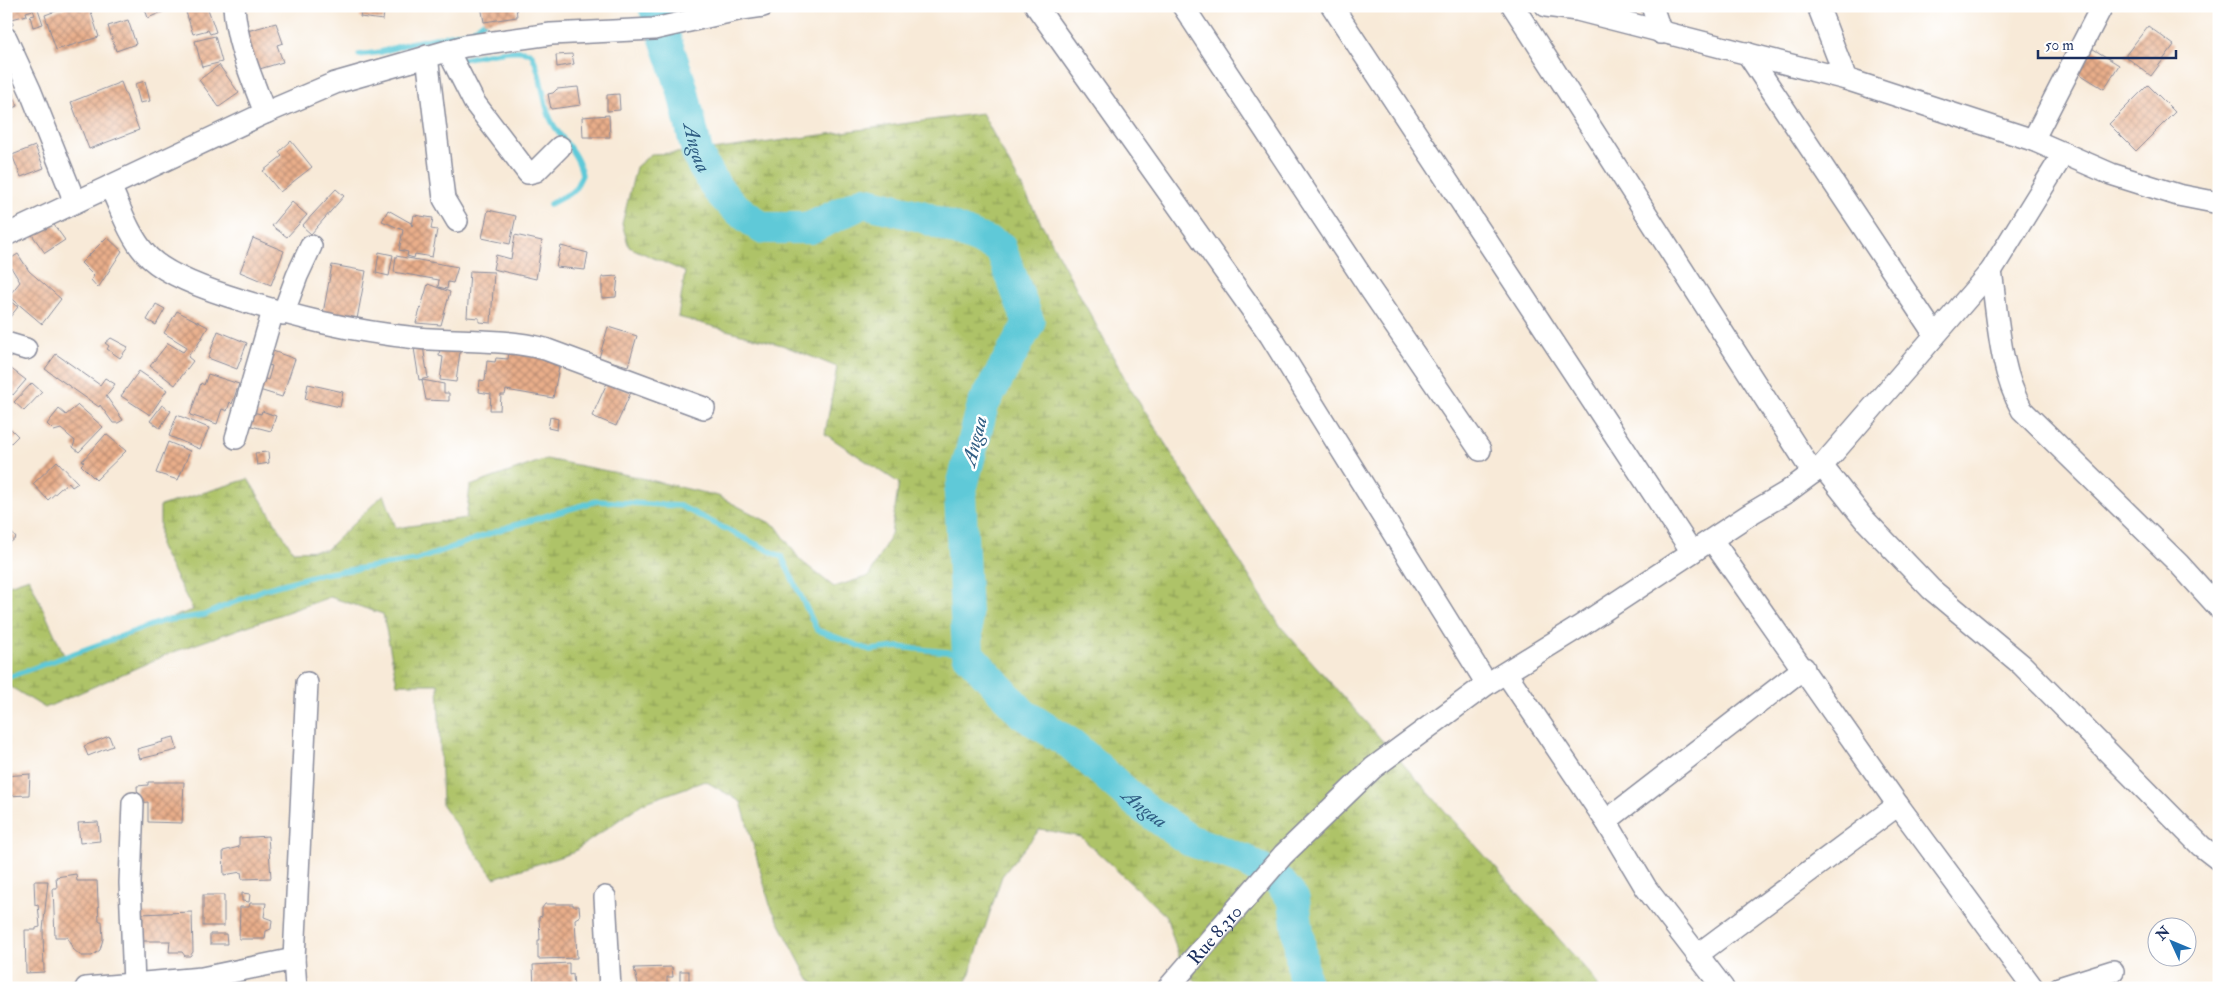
<svg xmlns="http://www.w3.org/2000/svg" width="2225" height="994" font-family="'IM FELL Double Pica',serif">
  <style>
    .wetland { fill: url(#wetland-marsh); stroke: #647962 }
    .lines { fill: none; stroke-linecap: round; stroke-linejoin: round }
    .stream { stroke: #5ec9d8; stroke-width: 5.5 }
    .river { stroke: #5ec9d8; stroke-width: 32 }
    .building { fill: url(#building-cross-hatch) }
    .minor-casing { stroke: #8a8c9b; stroke-width: 24 }
    .minor { stroke: #fff; stroke-width: 21 }
    .labels { text-anchor: middle; stroke-width: 5; stroke-linejoin: round; paint-order: stroke }
    .street-label { font-size: 19px; fill: #1b2f5e; stroke: #fff }
    .water-label { font-size: 20px; font-style: italic; fill: #2f5d83; stroke: #fff }
  </style>
  <defs>
    <pattern id="wetland-marsh" width="20" height="14" patternUnits="userSpaceOnUse" patternTransform="scale(1.25)"><rect width="20" height="14" fill="#aec367"/><path d="M1 5h8M5 5V1M11 12h8M15 12V8" fill="none" stroke="#8d9f58"/></pattern>
    <pattern id="building-cross-hatch" width="8" height="8" patternUnits="userSpaceOnUse" patternTransform="scale(1.25)"><rect width="8" height="8" fill="#e9ae8a"/><path d="M0 0l8 8M0 8l8-8" fill="none" stroke="#bc8e74"/></pattern>
  </defs>
  <rect width="100%" height="100%" fill="#fff"/>
  <filter id="ink" filterUnits="userSpaceOnUse"><feTurbulence type="fractalNoise" baseFrequency=".02" numOctaves="2"/><feDisplacementMap in="SourceGraphic" scale="10" xChannelSelector="R" yChannelSelector="G"/><feConvolveMatrix kernelMatrix="1 2 1 2 8 2 1 2 1" color-interpolation-filters="sRGB"/></filter>
  <filter id="wash" filterUnits="userSpaceOnUse"><feTurbulence type="fractalNoise" baseFrequency=".0096" numOctaves="4" result="noise"/><feDisplacementMap in="SourceGraphic" scale="20" xChannelSelector="R" yChannelSelector="G"/><feGaussianBlur stdDeviation="1.12" result="paint"/><feColorMatrix in="noise" values="0 0 0 0 0 0 0 0 0 0 0 0 0 0 0 0 0 1.4 0 .05"/><feComposite in="paint" operator="in"/></filter>
  <g filter="url(#wash)">
    <rect width="100%" height="100%" fill="#f8ead8"/>
    <polygon class="wetland" points="982,113 1130,388 1281,627 1592,976 1599,988 1203,988 1183,969 1166,916 1081,837 1040,829 1002,876 965,988 820,988 808,978 770,905 741,802 705,781 643,803 572,853 494,878 442,805 438,684 397,684 383,614 330,597 168,654 45,708 6,684 6,586 29,578 64,655 193,610 160,547 160,506 248,479 293,551 326,550 384,494 396,528 466,518 470,486 546,459 628,475 718,496 776,526 800,560 834,587 869,576 891,534 899,483 825,434 837,367 782,345 678,317 685,272 629,247 622,224 636,167 651,154 697,152"/>
    <g class="lines">
      <g class="stream">
        <polyline points="359,55 381,52 410,43 472,31 484,22"/>
        <path d="M 458,60 C 472,57 523,44 532,55 C 542,74 542,98 550,118 C 559,139 579,152 582,175 L 574,191 L 550,204"/>
        <polyline points="6,678 163,621 204,615 265,589 316,575 417,560 508,527 597,501 680,506 782,557 817,630 870,650 898,647 968,654"/>
      </g>
      <path class="river" id="s1" d="M 654,6 L 682,88 L 697,152 L 703,166 L 718,190 L 733,206 L 762,228 L 810,228 L 864,202 L 921,216 L 1000,247 L 1029,323 L 983,405 L 960,494 L 968,654 L 1023,714 L 1071,744 L 1141,806 L 1189,840 L 1244,860 L 1278,880 L 1294,900 L 1305,988"/>
    </g>
    <g id="blocks">
      <g class="building">
        <polygon points="6,6 37,6 43,24 33,27 30,16 35,15 33,10 26,12 27,15 12,19 13,25 6,27"/>
        <polygon points="70,6 89,6 99,37 56,50 45,15"/>
        <polygon points="144,6 176,6 148,18"/>
        <polygon points="195,6 207,6 216,32 210,34 208,30 193,34 185,9"/>
        <polygon points="362,6 385,6 383,20 360,17"/>
        <polygon points="481,6 516,6 517,17 484,22"/>
        <polygon points="128,20 136,44 116,51 108,26"/>
        <polygon points="276,23 283,43 277,45 283,62 253,71 240,33"/>
        <polygon points="2148,26 2174,45 2151,76 2125,56"/>
        <polygon points="215,36 222,62 202,67 195,41"/>
        <polygon points="2090,47 2119,65 2104,89 2075,71"/>
        <polygon points="572,54 574,64 557,67 556,55"/>
        <polygon points="219,65 239,93 219,107 199,80"/>
        <polygon points="145,81 150,101 140,103 135,84"/>
        <polygon points="121,82 139,130 89,149 71,102"/>
        <polygon points="9,84 18,106 6,111 6,85"/>
        <polygon points="2148,85 2175,112 2136,151 2109,124"/>
        <polygon points="578,87 581,105 551,109 548,94 553,93 557,89"/>
        <polygon points="619,94 620,110 607,111 607,95"/>
        <polygon points="609,115 610,137 583,137 582,117"/>
        <polygon points="291,141 312,167 280,192 263,171 282,156 279,152"/>
        <polygon points="35,146 44,168 21,177 12,155"/>
        <polygon points="336,189 344,196 311,234 302,226"/>
        <polygon points="292,202 307,215 287,237 272,226"/>
        <polygon points="388,210 411,223 412,226 414,215 433,218 431,229 437,230 432,257 415,254 414,258 407,256 408,252 399,250 403,230 382,221"/>
        <polygon points="488,210 516,216 510,244 482,238"/>
        <polygon points="49,218 65,240 45,253 30,232"/>
        <polygon points="515,235 542,241 536,279 493,269 496,255 511,259"/>
        <polygon points="107,237 122,251 98,288 91,280 94,276 81,263"/>
        <polygon points="253,238 284,251 271,285 240,272"/>
        <polygon points="561,246 588,253 585,270 556,267"/>
        <polygon points="379,252 393,255 389,276 376,273"/>
        <polygon points="18,254 29,271 61,299 42,324 9,296 7,299 18,307 6,322 6,290 11,293 20,282 7,261"/>
        <polygon points="396,256 458,267 453,283 448,282 447,289 438,287 439,280 394,272"/>
        <polygon points="332,265 366,271 357,319 323,313"/>
        <polygon points="470,271 494,272 491,323 479,322 479,318 467,317"/>
        <polygon points="618,276 616,297 602,298 602,277"/>
        <polygon points="428,284 450,292 441,325 416,323"/>
        <polygon points="156,304 165,309 156,325 147,320"/>
        <polygon points="177,311 208,327 194,351 192,350 188,357 193,361 175,385 150,366 168,343 183,352 187,347 164,333"/>
        <polygon points="608,327 637,336 628,366 599,358"/>
        <polygon points="218,331 247,343 237,369 208,358"/>
        <polygon points="111,338 128,347 120,358 107,349 109,346 105,343"/>
        <polygon points="461,344 456,382 440,380 443,357 439,356 440,345"/>
        <polygon points="423,346 428,378 419,380 414,348"/>
        <polygon points="510,347 561,357 553,398 506,390 505,395 501,395 500,410 490,410 491,394 479,392 480,380 485,381 487,361 495,362 496,358 508,359"/>
        <polygon points="270,350 295,359 282,397 256,389 249,372 268,380 272,366 265,364"/>
        <polygon points="56,354 100,385 105,378 115,384 106,396 123,420 118,423 113,423 100,405 99,407 45,369"/>
        <polygon points="6,365 26,380 13,395 10,392 6,398"/>
        <polygon points="139,371 167,390 150,415 121,396"/>
        <polygon points="208,374 239,384 232,404 230,402 227,411 222,409 217,424 190,415 201,383 204,385"/>
        <polygon points="422,380 444,384 444,393 449,393 449,401 426,400"/>
        <polygon points="32,383 42,392 24,411 14,402"/>
        <polygon points="607,383 631,392 616,426 592,416"/>
        <polygon points="308,384 343,392 340,407 305,399"/>
        <polygon points="78,405 103,427 79,452 73,447 75,441 61,429 54,431 47,424 59,409 66,415"/>
        <polygon points="162,405 171,411 160,428 150,421"/>
        <polygon points="240,409 261,414 262,411 276,416 271,431 236,422"/>
        <polygon points="177,415 209,428 200,449 169,436"/>
        <polygon points="550,417 558,419 557,430 548,428"/>
        <polygon points="11,429 18,436 6,448 6,433"/>
        <polygon points="106,434 126,451 96,480 81,465 84,462 82,461"/>
        <polygon points="168,442 190,451 178,480 156,473"/>
        <polygon points="268,452 269,463 257,465 255,453"/>
        <polygon points="57,461 78,483 72,487 68,482 48,500 33,484"/>
        <polygon points="6,526 16,538 6,546"/>
        <polygon points="109,736 113,746 88,756 84,746"/>
        <polygon points="174,737 177,750 140,759 137,749 163,742 162,740"/>
        <polygon points="30,774 29,795 6,796 6,776"/>
        <polygon points="148,782 184,782 182,823 148,822 148,802 138,803 137,786 148,785"/>
        <polygon points="98,822 100,841 80,843 78,823"/>
        <polygon points="268,836 271,878 242,879 241,872 224,875 223,851 239,847 239,838"/>
        <polygon points="76,874 77,881 97,881 99,921 102,921 103,939 100,950 92,956 81,956 73,949 67,937 55,937 53,888 57,888 56,877"/>
        <polygon points="34,881 48,881 43,930 44,972 26,973 25,930 36,930 36,928 40,927 38,904 35,905"/>
        <polygon points="242,893 250,894 249,902 242,901"/>
        <rect x="203" y="895" width="21" height="31"/>
        <polygon points="250,903 266,903 264,917 272,920 271,929 266,931 265,939 239,939 240,907 249,907"/>
        <polygon points="545,904 573,904 573,906 579,906 580,916 575,919 577,958 538,959 538,940 540,940 539,917 542,916 542,908"/>
        <polygon points="192,912 193,952 190,956 185,956 182,952 169,952 170,941 139,941 139,914"/>
        <polygon points="210,934 226,934 227,944 210,944"/>
        <polygon points="569,963 569,975 573,974 574,988 534,988 533,965"/>
        <polygon points="672,967 673,977 667,977 667,988 639,988 634,968"/>
        <rect x="680" y="971" width="9" height="17"/>
      </g>
    </g>
  </g>
  <g filter="url(#ink)">
    <use href="#blocks" fill-opacity="0" stroke="#8a8c9b" stroke-width="1"/>
    <g class="lines">
      <defs>
        <g id="minor">
          <path d="M 234,6 C 236,43 252,78 265,113"/>
          <polyline points="1036,6 1270,335 1487,684"/>
          <polyline points="1183,6 1370,289 1480,450"/>
          <polyline points="1332,6 1692,552"/>
          <polyline points="1513,6 1813,473"/>
          <polyline points="1546,6 1577,10 1846,79 2033,140 2111,174 2178,195 2219,203"/>
          <polyline points="1652,6 1661,33"/>
          <polyline points="1818,6 1846,79"/>
          <polyline points="6,38 30,90 75,202"/>
          <polyline points="448,51 474,102 528,173 536,171 560,147"/>
          <polyline points="1747,53 1935,335"/>
          <polyline points="427,56 444,199 457,221"/>
          <polyline points="2033,140 2102,6"/>
          <path d="M 110,186 C 120,207 129,235 145,253 C 162,273 203,288 228,296 C 293,317 349,331 417,338 C 460,342 503,338 545,349 L 704,408"/>
          <polyline points="6,235 265,113 335,83 465,46 551,34 654,29 742,9 763,6"/>
          <path d="M 1991,271 C 1998,317 1999,369 2022,410 L 2179,564 L 2219,608"/>
          <polyline points="283,314 297,276 311,246"/>
          <polyline points="6,343 26,349"/>
          <polyline points="236,438 273,311"/>
          <polyline points="1822,466 1864,519 1931,589 2022,665 2201,846 2219,860"/>
          <polyline points="1712,540 1898,805 2033,988"/>
          <polyline points="1506,673 1606,821 1646,888 1723,988"/>
          <polyline points="133,803 130,883 134,984"/>
          <polyline points="1606,821 1804,668"/>
          <polyline points="605,897 610,988"/>
          <polyline points="1697,955 1898,805"/>
          <polyline points="294,959 307,683"/>
          <polyline points="86,988 202,978 294,959 296,988"/>
          <path id="s2" d="M 1168,988 L 1283,855 L 1373,768 L 1487,684 L 1579,627 L 1750,514 L 1787,492 L 1822,466 L 1991,271 L 2064,153"/>
          <polyline points="2059,988 2113,971"/>
        </g>
      </defs>
      <use href="#minor" class="minor-casing"/>
      <use href="#minor" class="minor"/>
    </g>
  </g>
  <g class="labels">
    <g class="street-label">
      <text dy="7" stroke="none"><textPath href="#s2" startOffset="71">Rue 8.310</textPath></text>
    </g>
    <g class="water-label">
      <text dy="7" stroke="none"><textPath href="#s1" startOffset="148">Angaa</textPath></text>
      <text transform="translate(974 441) rotate(-76)" y="7">Angaa</text>
      <text dy="7" stroke="none"><textPath href="#s1" startOffset="1169">Angaa</textPath></text>
    </g>
  </g>
  <rect width="2225" height="994" fill="none" stroke="#fff" stroke-width="25"/>
  <g transform="translate(2172 942) rotate(314)"><circle r="24" fill="#ffffff" stroke="#a4acbf"/>
  <path d="M0-4L9 19L0 12L-9 19Z" fill="#1f6fb2"/>
  <text y="-8" font-size="14" font-weight="bold" text-anchor="middle" fill="#1b2f5e">N</text>
  </g>
  <path d="M2038 50v8h138v-8" fill="none" stroke="#1b2f5e" stroke-width="2.5"/>
  <text x="2045" y="50" font-size="15" fill="#1b2f5e" stroke="#ffffff" stroke-width="4" paint-order="stroke">50 m</text>
</svg>
